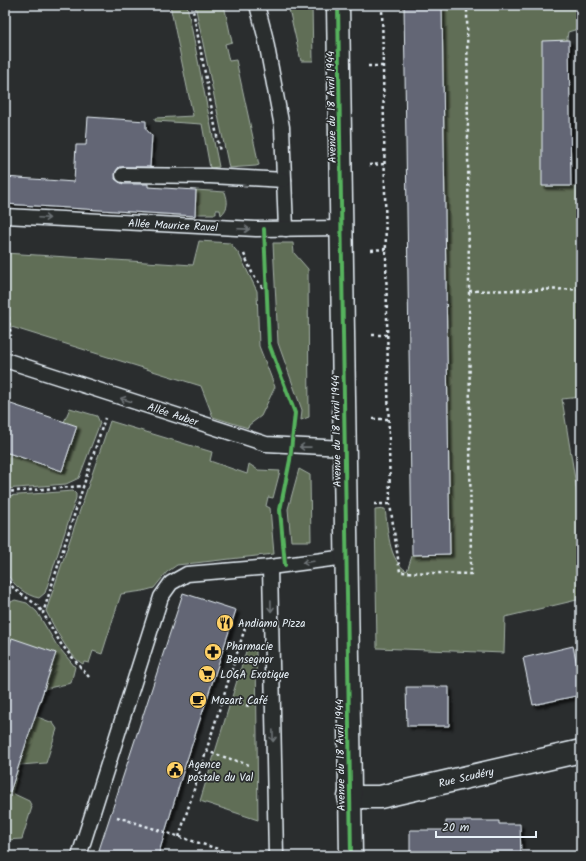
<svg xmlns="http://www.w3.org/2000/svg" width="586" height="861" font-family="Kalam,sans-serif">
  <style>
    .green { fill: #616e56; stroke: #a4b0a7 }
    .building { fill: #636675; stroke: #e8f1f8; filter: url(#shadow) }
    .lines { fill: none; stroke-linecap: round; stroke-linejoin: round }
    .lane-casing { stroke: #e8f1f8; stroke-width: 17 }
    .street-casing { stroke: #e8f1f8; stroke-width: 25 }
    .secondary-casing { stroke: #e8f1f8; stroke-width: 25 }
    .path { stroke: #e8f1f8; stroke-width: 2.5; stroke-dasharray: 3 3; stroke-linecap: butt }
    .lane { stroke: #2a2d2e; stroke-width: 14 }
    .street { stroke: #2a2d2e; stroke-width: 22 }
    .secondary { stroke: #2a2d2e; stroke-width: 22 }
    .cycleway-casing { stroke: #2a2d2e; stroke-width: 6 }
    .cycleway { stroke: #56b35d; stroke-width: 4 }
    .oneway { stroke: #6c7275 }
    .labels { text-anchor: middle; stroke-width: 3.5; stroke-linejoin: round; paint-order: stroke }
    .street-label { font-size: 11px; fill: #e8f1f8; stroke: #2a2d2e }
    .poi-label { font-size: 11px; fill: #e8f1f8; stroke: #2a2d2e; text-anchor: start }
  </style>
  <defs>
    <filter id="shadow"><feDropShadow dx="3.5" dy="3.5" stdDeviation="1" flood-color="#0009"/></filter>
  </defs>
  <rect width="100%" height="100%" fill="#2a2d2e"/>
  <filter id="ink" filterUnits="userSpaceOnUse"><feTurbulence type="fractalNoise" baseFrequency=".025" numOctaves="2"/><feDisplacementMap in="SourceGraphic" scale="8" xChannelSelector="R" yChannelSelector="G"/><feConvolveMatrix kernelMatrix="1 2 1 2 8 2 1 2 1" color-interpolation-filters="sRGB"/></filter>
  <g filter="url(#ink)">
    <g class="green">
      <polygon points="170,5 187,5 219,167 210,168 202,124 155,121 155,118 193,116"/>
      <polygon points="195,5 224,5 232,42 225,44 229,61 236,60 259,165 256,166 229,168"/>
      <polygon points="288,5 312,5 313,61 301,61"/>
      <path d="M 434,5 L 581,5 L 581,28 L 568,32 L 546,180 L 581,188 L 581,397 L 562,399 L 581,516 L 581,599 L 505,617 L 504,653 L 377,648 L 375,510 L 385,509 C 388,528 388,561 407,571 L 414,550 Z"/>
      <path d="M 196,190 L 225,192 C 228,201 229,208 221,215 L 220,210 L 216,210 L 216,214 L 195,214 Z"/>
      <polygon points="199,241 230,243 239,254 257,291 259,346 275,387 261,416 249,425 248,428 213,417 201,386 5,325 5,253 193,265"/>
      <polygon points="273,243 293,243 294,253 308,269 309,417 301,420 302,410 278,343"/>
      <polygon points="5,403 64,422 70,408 97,416 100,423 79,478 66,484 5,489"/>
      <path d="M 110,421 L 212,452 L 210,461 L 247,474 L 249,464 L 258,470 L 280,471 L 273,498 L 268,497 L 266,506 L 270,508 L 274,554 L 177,565 L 167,572 L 154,588 L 143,591 L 121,594 L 102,654 L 93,651 L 89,663 L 84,662 L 83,664 C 68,656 54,626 46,611 Z"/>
      <polygon points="299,469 310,475 311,541 291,541 288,509"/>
      <path d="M 73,491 L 76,494 L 76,498 L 45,593 L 39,598 C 26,596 12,584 6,572 C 3,565 5,508 5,496 Z"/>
      <polygon points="5,596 11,602 15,600 27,603 37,612 56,644 75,667 71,683 44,689 35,716 53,723 57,729 46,763 20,765 12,793 29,801 32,807 22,839 5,840"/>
      <polygon points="247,648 256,651 258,820 200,801"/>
    </g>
    <g class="building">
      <polygon points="404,5 442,5 450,554 412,555"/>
      <polygon points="569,40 571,186 542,186 542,41"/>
      <polygon points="88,117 146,121 146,129 152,136 150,167 119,167 116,171 115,179 123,184 148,184 148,187 196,190 195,216 5,204 5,177 74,182 76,145 86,145"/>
      <polygon points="5,402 77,426 62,471 5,452"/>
      <polygon points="183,593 236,610 184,769 158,856 97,856"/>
      <polygon points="12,638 56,653 10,792 5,791 5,659"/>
      <polygon points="573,646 581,684 581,695 533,705 523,658"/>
      <polygon points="406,687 449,687 449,726 407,726"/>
      <polygon points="446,821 499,821 499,824 520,824 521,856 410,856 410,830 446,830"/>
    </g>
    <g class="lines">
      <defs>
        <g id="lane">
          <polyline points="257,5 265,36 282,127 286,229"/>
          <polyline points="123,175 210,176 284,180"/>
          <polyline points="5,216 256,229 342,228"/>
          <polyline points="5,360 266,444 344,448"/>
          <polyline points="270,567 276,856"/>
          <polyline points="79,856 161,597 171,583 187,574 270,567 346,557"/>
        </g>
        <polyline id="street" points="349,797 380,797 581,751"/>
        <polyline id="secondary" points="338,5 351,856"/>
      </defs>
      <use href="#lane" class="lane-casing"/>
      <use href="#street" class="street-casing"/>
      <use href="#secondary" class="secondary-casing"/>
      <g class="path">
        <polyline points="192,5 220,152"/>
        <polyline points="382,5 390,504 400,572 471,574 467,5"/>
        <polyline points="368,66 383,66"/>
        <polyline points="369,165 384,164"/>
        <polyline points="371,250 386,249"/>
        <polyline points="244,254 253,275 267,293"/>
        <polyline points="469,291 581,289"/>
        <polyline points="5,293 11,336"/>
        <polyline points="372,335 387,335"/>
        <polyline points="373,419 388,419"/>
        <polyline points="5,492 84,486"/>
        <polyline points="374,504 390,504"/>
        <polyline points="5,576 14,589 37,605 43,613"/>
        <polyline points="89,677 61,644 43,613 105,418"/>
        <polyline points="223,698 249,706"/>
        <polyline points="206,751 249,765"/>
        <polyline points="117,817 240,856"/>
        <polyline points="179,837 245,628"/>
      </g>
      <use href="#lane" class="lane"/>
      <use href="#street" class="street"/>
      <use href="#secondary" class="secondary"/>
      <defs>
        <g id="cycleway">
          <polyline points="338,5 351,856"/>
          <polyline points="264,229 269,344 295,413 290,460 280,510 285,565"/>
        </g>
      </defs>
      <use href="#cycleway" class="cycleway-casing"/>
      <use href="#cycleway" class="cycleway"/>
    </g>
    <defs><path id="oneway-shaft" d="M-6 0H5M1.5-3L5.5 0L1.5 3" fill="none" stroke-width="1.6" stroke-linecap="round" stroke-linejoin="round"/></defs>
    <g class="oneway">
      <use href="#oneway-shaft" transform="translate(44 218) rotate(3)"/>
      <use href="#oneway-shaft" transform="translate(244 229) rotate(2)"/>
      <use href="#oneway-shaft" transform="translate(126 400) rotate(-162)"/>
      <use href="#oneway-shaft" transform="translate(305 447) rotate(-179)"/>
      <use href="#oneway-shaft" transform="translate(308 562) rotate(173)"/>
      <use href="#oneway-shaft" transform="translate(271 606) rotate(89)"/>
      <use href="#oneway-shaft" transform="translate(273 736) rotate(89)"/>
    </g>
  </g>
  <defs>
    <symbol id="restaurant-disc" viewBox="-11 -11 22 22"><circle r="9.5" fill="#ffd166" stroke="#2a2d2e"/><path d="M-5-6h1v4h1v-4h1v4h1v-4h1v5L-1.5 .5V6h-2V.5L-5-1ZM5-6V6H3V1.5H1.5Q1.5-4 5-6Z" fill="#111"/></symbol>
    <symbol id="pharmacy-disc" viewBox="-11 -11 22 22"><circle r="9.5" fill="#ffd166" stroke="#2a2d2e"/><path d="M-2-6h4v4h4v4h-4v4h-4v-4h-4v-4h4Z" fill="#111"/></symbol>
    <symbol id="supermarket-disc" viewBox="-11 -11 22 22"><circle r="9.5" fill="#ffd166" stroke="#2a2d2e"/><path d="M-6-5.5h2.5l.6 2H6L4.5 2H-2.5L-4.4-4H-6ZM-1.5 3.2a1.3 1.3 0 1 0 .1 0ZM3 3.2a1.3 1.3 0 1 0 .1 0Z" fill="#111"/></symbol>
    <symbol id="cafe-disc" viewBox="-11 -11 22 22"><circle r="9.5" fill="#ffd166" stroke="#2a2d2e"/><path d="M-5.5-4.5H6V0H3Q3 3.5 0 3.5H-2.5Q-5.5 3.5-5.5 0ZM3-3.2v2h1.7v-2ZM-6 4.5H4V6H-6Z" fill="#111"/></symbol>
    <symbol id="civic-disc" viewBox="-11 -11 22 22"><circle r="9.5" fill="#ffd166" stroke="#2a2d2e"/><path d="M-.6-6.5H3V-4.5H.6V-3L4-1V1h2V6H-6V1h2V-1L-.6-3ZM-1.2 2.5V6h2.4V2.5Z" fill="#111"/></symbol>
  </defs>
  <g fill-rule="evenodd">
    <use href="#restaurant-disc" x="215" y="613" width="20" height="20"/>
    <use href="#pharmacy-disc" x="203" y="642" width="20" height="20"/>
    <use href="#supermarket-disc" x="197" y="664" width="20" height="20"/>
    <use href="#cafe-disc" x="188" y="690" width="20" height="20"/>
    <use href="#civic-disc" x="165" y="760" width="20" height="20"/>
  </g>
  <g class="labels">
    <g class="street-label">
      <text transform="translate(331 107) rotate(-91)" y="4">Avenue du 18 Avril 1944</text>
      <text transform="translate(173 225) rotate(3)" y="4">Allée Maurice Ravel</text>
      <text transform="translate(173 414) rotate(18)" y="4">Allée Auber</text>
      <text transform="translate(336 431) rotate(-91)" y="4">Avenue du 18 Avril 1944</text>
      <text transform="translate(340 755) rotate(-91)" y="4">Avenue du 18 Avril 1944</text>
      <text transform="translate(466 777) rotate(-13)" y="4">Rue Scudéry</text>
    </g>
    <g class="poi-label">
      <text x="238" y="627">Andiamo Pizza</text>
      <text x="226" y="650">Pharmacie<tspan x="226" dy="13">Bensegnor</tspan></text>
      <text x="220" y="678">LOGA Exotique</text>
      <text x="211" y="704">Mozart Café</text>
      <text x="188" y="768">Agence<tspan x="188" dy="13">postale du Val</tspan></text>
    </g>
  </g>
  <rect width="586" height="861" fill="none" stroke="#2a2d2e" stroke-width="20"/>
  <rect x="10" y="10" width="566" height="841" fill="none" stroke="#e8f1f8" stroke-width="1.5" filter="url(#ink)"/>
  <path d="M436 831v6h100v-6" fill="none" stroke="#e8f1f8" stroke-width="2"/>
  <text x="442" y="831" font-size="12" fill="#e8f1f8" stroke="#2a2d2e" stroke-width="3" paint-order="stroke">20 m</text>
</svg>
